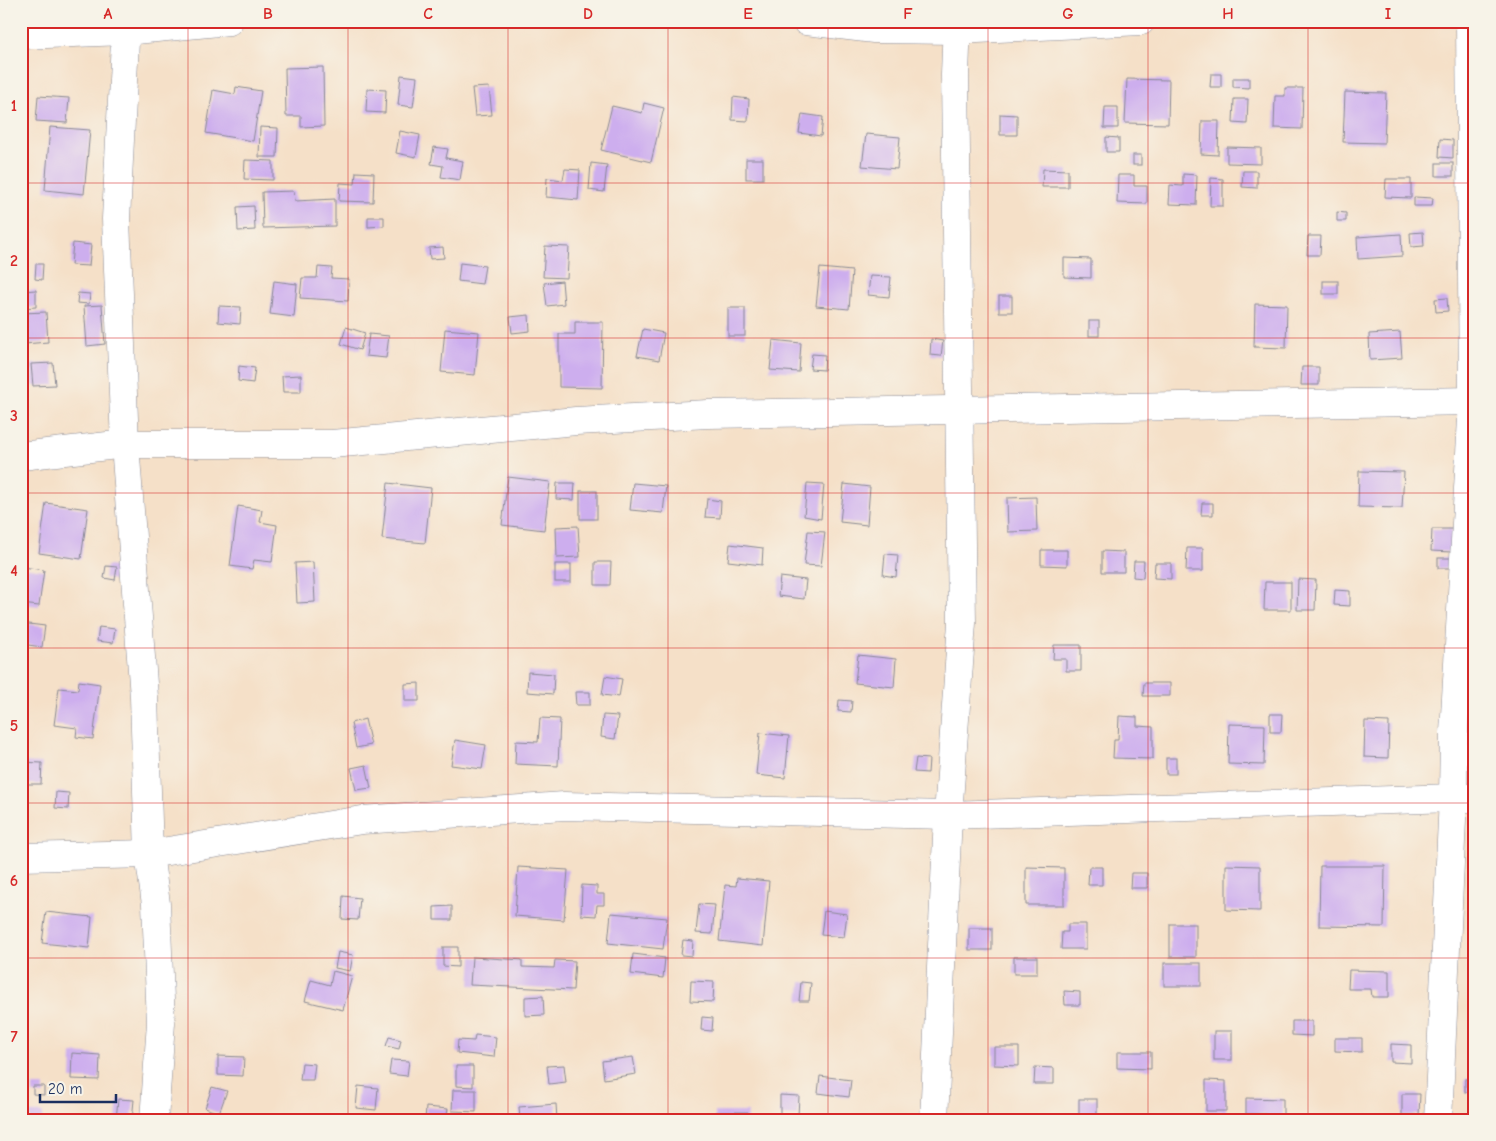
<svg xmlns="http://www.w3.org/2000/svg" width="1496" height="1141" font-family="'Comic Neue',sans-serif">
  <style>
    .building { fill: #cdaeee }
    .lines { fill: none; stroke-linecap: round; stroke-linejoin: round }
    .minor-casing { stroke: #888893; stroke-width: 29 }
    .minor { stroke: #fff; stroke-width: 28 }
    .grid { fill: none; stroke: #d62828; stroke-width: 1; stroke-opacity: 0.55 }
    .neatline { fill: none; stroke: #d62828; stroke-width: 2 }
    .grid-label { font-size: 16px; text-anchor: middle; font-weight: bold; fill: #d62828 }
  </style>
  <rect width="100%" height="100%" fill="#f7f3e8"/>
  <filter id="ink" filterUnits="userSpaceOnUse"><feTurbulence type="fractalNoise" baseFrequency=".02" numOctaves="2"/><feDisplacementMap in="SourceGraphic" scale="10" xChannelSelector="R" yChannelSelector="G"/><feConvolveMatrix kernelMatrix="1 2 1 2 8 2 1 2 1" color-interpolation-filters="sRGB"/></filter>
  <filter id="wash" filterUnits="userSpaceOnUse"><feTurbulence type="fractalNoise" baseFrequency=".0096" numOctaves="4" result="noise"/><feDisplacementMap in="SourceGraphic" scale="20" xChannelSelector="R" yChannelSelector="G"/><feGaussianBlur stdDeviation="1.12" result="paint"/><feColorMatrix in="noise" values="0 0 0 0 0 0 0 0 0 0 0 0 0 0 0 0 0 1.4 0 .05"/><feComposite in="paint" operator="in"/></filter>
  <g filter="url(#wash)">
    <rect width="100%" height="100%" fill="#f5e0c8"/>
    <g id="blocks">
      <g class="building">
        <polygon points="323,67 324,126 301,127 301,116 286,116 285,68"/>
        <polygon points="1211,74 1221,74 1221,87 1210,87"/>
        <polygon points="401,75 417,77 413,107 398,105"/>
        <polygon points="1233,78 1249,78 1249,88 1233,87"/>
        <polygon points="1127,79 1169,80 1168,124 1125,123"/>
        <polygon points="236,87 261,91 253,141 206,133 213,90 235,94"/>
        <polygon points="489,87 492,115 475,116 472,88"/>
        <polygon points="1285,88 1303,88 1302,129 1274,128 1275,96 1285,96"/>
        <polygon points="367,89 386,90 385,113 366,112"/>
        <polygon points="1345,92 1386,93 1384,143 1343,142"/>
        <polygon points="38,96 69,98 67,123 36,121"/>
        <polygon points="733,97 749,99 748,121 732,120"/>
        <polygon points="1234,99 1248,99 1247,124 1233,123"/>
        <polygon points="644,103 664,108 651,162 601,150 612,106 642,113"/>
        <polygon points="1105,107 1118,107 1118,128 1104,128"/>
        <polygon points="802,114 823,117 821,136 799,133"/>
        <polygon points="1000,114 1017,115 1017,135 1000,135"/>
        <polygon points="1202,121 1219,121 1218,155 1201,154"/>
        <polygon points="50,127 90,130 84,194 45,190"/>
        <polygon points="260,127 278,128 277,157 259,157"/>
        <polygon points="400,131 420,135 416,157 396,153"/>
        <polygon points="866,134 900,137 897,169 862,166"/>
        <polygon points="1106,137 1119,138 1119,152 1106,152"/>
        <polygon points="1440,139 1453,140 1453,158 1439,157"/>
        <polygon points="434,147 448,149 446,158 463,161 460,180 441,177 443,166 431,164"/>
        <polygon points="1227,147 1261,148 1261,164 1227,163"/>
        <rect x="1133" y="155" width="8" height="10"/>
        <rect x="746" y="159" width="17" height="20"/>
        <polygon points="245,160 273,161 273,180 244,179"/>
        <polygon points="591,163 607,165 604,192 589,190"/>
        <rect x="1436" y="163" width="17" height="13"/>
        <polygon points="565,169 580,170 578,200 546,197 547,178 563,180"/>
        <polygon points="1043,169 1068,170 1068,187 1042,187"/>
        <polygon points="1243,171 1257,171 1257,188 1242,187"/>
        <polygon points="356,172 374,173 373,202 339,201 340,183 355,184"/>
        <polygon points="1183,174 1197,175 1196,205 1169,204 1170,185 1183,186"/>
        <polygon points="1118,175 1134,175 1134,186 1147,186 1147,204 1117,203"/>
        <polygon points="1211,178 1223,179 1223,206 1210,206"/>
        <polygon points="1386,179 1411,179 1411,198 1385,197"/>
        <polygon points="294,191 295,201 335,199 335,226 263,228 262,192"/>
        <polygon points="1414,197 1433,198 1432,206 1414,206"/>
        <polygon points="254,206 255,230 238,231 237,207"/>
        <polygon points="1337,212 1346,213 1346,221 1337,221"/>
        <polygon points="368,217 384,217 384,226 368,227"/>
        <polygon points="1423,232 1424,246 1411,247 1410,233"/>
        <polygon points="1401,234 1402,256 1358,259 1357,237"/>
        <polygon points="1308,236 1321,236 1320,255 1307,255"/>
        <polygon points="73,243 91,245 89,266 71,265"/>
        <polygon points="545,246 569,247 567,278 543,277"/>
        <polygon points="443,247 444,258 430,259 429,248"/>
        <polygon points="1064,258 1091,259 1091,278 1064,277"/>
        <polygon points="460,263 485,266 482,284 458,281"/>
        <polygon points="36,264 43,264 42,280 35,279"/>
        <polygon points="318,267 332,268 331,278 349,279 348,301 300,298 302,278 317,278"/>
        <polygon points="820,268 852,271 849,309 816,306"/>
        <polygon points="870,276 891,277 889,297 868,295"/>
        <polygon points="274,281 297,284 294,317 270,314"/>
        <polygon points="562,281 564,304 547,306 544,283"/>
        <rect x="1323" y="281" width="15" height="13"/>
        <polygon points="36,290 36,307 22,308 22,291"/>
        <polygon points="78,293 90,294 89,304 77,303"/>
        <rect x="999" y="296" width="13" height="16"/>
        <polygon points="1447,298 1448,311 1436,312 1435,299"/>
        <polygon points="1255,304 1287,305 1286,348 1254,347"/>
        <polygon points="102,305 105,344 87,346 84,306"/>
        <polygon points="219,306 241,307 240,324 218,322"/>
        <rect x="728" y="308" width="17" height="28"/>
        <polygon points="46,312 48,342 24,344 22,313"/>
        <polygon points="529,315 530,331 512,333 510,317"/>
        <rect x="1089" y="321" width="10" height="15"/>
        <polygon points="575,322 603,322 602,388 559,387 559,334 575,334"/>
        <polygon points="346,327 365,333 360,350 341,344"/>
        <polygon points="445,329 479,332 475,375 441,372"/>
        <polygon points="643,329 664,333 659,360 637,356"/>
        <polygon points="1400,332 1402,358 1370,360 1369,334"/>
        <polygon points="369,334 389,336 386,358 366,356"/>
        <polygon points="931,339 943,341 941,356 930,355"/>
        <polygon points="773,340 801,343 799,372 770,370"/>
        <polygon points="812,354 825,355 824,370 810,369"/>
        <polygon points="53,363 55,385 33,386 31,364"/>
        <polygon points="239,366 255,368 253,383 238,381"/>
        <polygon points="1302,367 1319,367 1319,385 1301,385"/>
        <polygon points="301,375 301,392 283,392 282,376"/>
        <polygon points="1359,471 1404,472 1402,508 1358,507"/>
        <polygon points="508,477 550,482 544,530 502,525"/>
        <polygon points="388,483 431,488 425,543 382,539"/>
        <polygon points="557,483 575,483 574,500 556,499"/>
        <polygon points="633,483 666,486 663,513 630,510"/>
        <polygon points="807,483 824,484 821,519 804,516"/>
        <polygon points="844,484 870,487 867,525 840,522"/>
        <rect x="580" y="491" width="17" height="28"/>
        <polygon points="1036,497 1037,531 1008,532 1007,498"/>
        <polygon points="707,499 721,501 720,518 705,517"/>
        <polygon points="46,503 88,509 81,559 39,553"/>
        <polygon points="1202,503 1213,503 1213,515 1201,515"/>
        <polygon points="238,506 262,510 260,522 277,525 272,562 254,560 252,569 230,566"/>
        <polygon points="578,526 580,557 557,558 556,527"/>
        <polygon points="1432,529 1452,529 1451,552 1431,551"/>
        <polygon points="808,531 825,532 821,566 804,565"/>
        <polygon points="730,544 763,548 762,565 728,561"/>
        <polygon points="1187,548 1203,548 1203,571 1186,571"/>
        <polygon points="1041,550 1067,550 1067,566 1041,565"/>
        <polygon points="1102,551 1124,552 1124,572 1102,572"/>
        <polygon points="885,554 898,555 896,577 883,575"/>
        <rect x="1438" y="558" width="14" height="10"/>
        <polygon points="1134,561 1144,561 1143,578 1133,577"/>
        <polygon points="313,562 315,602 297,603 295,563"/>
        <polygon points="595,562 611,562 610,585 595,585"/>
        <polygon points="1155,563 1171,563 1171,579 1154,578"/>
        <rect x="555" y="564" width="16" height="18"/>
        <polygon points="106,566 117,567 115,580 104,578"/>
        <polygon points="23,567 44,570 39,606 21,604"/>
        <polygon points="780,577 806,580 804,599 778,596"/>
        <polygon points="1298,579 1316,580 1315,610 1297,610"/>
        <polygon points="1265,582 1291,582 1291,610 1264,610"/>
        <polygon points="1335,590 1350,591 1350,606 1334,605"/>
        <polygon points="21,623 45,626 42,647 21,644"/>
        <polygon points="99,627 115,629 113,643 97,641"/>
        <polygon points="1054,645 1081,645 1081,671 1066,671 1066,659 1053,659"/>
        <polygon points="858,655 896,659 894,687 855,683"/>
        <polygon points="528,672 554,674 553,694 527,692"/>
        <polygon points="605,676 622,679 619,697 602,695"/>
        <polygon points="79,681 100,684 93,739 76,737 77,728 54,725 59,688 78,690"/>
        <polygon points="419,683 419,701 405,701 405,684"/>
        <polygon points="1144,683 1170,683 1170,696 1143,696"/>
        <polygon points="575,692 590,692 590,705 576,705"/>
        <polygon points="839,700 852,701 851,712 838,711"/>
        <polygon points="1270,714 1282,714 1281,732 1270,732"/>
        <polygon points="603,715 618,716 615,739 601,737"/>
        <polygon points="1119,716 1137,717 1137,726 1153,727 1153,759 1113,758 1114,740 1118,740"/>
        <polygon points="540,718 560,719 558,766 515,764 516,741 538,742"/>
        <polygon points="365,719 371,745 356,748 351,723"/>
        <polygon points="1365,721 1389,722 1388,758 1364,757"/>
        <polygon points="1229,724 1265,725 1264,765 1228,764"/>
        <polygon points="760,733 789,736 785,778 756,775"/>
        <polygon points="455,740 486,745 482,769 451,765"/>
        <polygon points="916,758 929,759 928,773 914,772"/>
        <rect x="1166" y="758" width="10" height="16"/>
        <polygon points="21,762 42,763 41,784 27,784 27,790 21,789"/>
        <polygon points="366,765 371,788 356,790 351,768"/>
        <polygon points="56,792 69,793 68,809 55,808"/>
        <polygon points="1226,865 1260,866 1260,911 1226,910"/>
        <polygon points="1320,866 1385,866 1384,927 1319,926"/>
        <polygon points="518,867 568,870 564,920 515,916"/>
        <polygon points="1026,867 1064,868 1064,905 1026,905"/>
        <polygon points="1089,867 1102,867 1102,885 1088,885"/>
        <polygon points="1131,873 1147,873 1147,888 1130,888"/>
        <polygon points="737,878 769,881 763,946 719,941 725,885 736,886"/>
        <polygon points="582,885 597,886 597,894 604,894 604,905 597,905 596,916 581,915"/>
        <polygon points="343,896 360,898 358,920 342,919"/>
        <polygon points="699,904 715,905 712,934 696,933"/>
        <polygon points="452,906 452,920 434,920 434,907"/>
        <polygon points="824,911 847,914 844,937 821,935"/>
        <polygon points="46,912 92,917 89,948 42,943"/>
        <polygon points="611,913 667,918 663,949 608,943"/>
        <polygon points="1068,924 1086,924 1086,949 1061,949 1062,932 1068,932"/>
        <rect x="1170" y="924" width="26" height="33"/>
        <rect x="969" y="928" width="23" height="22"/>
        <polygon points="683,940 693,941 692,956 681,955"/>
        <polygon points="443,947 458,947 458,967 443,966"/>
        <polygon points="338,952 353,955 350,971 335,968"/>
        <polygon points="633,954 665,958 663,978 631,974"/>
        <polygon points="472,957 522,960 522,967 554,968 555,960 575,961 573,990 470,985"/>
        <rect x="1014" y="957" width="23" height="17"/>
        <rect x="1164" y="963" width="37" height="23"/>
        <polygon points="1349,970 1389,971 1389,997 1372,997 1371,989 1348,989"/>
        <polygon points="333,971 352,976 343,1010 305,1001 311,980 330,985"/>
        <polygon points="691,981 714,982 713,1002 690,1001"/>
        <polygon points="801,982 811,983 809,1001 799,1001"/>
        <polygon points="1064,991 1080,992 1080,1005 1065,1005"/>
        <polygon points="543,996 544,1015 525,1016 525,997"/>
        <polygon points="702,1017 713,1018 712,1031 701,1030"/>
        <polygon points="1292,1021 1312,1021 1312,1036 1292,1035"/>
        <rect x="1214" y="1031" width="18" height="29"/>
        <polygon points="475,1035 496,1037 494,1057 457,1053 458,1040 474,1041"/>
        <polygon points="389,1037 401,1040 399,1049 386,1046"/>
        <polygon points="1335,1038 1362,1038 1362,1052 1335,1051"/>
        <polygon points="1391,1044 1411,1045 1411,1063 1391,1062"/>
        <polygon points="994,1047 1019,1047 1019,1066 994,1065"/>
        <polygon points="1117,1052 1151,1052 1151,1069 1117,1068"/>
        <polygon points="72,1053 100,1055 99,1080 71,1079"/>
        <polygon points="218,1056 244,1057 243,1076 218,1075"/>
        <polygon points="633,1057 636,1074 604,1079 602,1061"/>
        <polygon points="391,1060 409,1061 407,1076 389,1074"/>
        <polygon points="302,1063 315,1064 313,1080 300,1080"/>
        <polygon points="564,1065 566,1082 549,1084 547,1066"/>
        <polygon points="456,1066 473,1066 473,1087 456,1086"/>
        <polygon points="1035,1067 1054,1068 1054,1084 1034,1084"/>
        <polygon points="820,1076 851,1080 849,1097 818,1093"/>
        <rect x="1465" y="1079" width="9" height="13"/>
        <polygon points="1206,1080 1226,1081 1226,1111 1206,1111"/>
        <polygon points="33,1086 44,1086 44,1095 33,1094"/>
        <polygon points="358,1086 378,1088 376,1110 356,1108"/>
        <polygon points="212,1087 227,1091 219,1113 205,1108"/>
        <polygon points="453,1090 476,1090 476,1112 452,1111"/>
        <polygon points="1402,1094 1420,1094 1419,1115 1402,1115"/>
        <polygon points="780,1095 799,1096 798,1116 780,1115"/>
        <polygon points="1246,1098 1283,1099 1283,1120 1265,1120 1265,1114 1246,1114"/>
        <polygon points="118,1099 134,1100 132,1120 116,1120"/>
        <rect x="1079" y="1099" width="18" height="21"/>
        <polygon points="556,1104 557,1120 520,1120 519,1107"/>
        <polygon points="426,1107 448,1109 446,1120 425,1120"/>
        <polygon points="715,1112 748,1112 747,1120 715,1120"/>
        <polygon points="30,1113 43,1113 42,1120 30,1120"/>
      </g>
    </g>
  </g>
  <g filter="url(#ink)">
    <use href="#blocks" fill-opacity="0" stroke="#888893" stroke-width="1"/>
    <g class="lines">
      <defs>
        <g id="minor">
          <polyline points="126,21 116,219 125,444 144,697 149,854 156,904 161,1023 154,1120"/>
          <polyline points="806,21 874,29 957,30 1141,21"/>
          <polyline points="21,35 125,31 229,21"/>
          <polyline points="21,456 125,444 332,444 576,421 708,414 1475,401"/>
          <polyline points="21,857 149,854 362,820 564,806 948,815 1453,798 1475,798"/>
          <polyline points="934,1120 948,815 962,623 955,75 957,21"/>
          <polyline points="1438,1120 1453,798 1454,733 1473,401 1470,21"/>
        </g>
      </defs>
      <use href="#minor" class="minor-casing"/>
      <use href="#minor" class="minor"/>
    </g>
  </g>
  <path class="grid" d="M 188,21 L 188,1120M 348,21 L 348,1120M 508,21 L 508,1120M 668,21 L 668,1120M 828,21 L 828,1120M 988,21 L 988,1120M 1148,21 L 1148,1120M 1308,21 L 1308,1120M 21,183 L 1475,183M 21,338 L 1475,338M 21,493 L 1475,493M 21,648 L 1475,648M 21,803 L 1475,803M 21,958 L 1475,958"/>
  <rect width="1496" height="1141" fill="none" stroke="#f7f3e8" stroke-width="55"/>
  <path d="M40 1094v8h76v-8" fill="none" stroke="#1b2f5e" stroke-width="2.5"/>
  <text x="48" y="1094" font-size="15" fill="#1b2f5e" stroke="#f7f3e8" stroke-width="4" paint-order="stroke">20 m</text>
  <rect x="28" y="28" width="1440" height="1086" class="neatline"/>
  <g class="grid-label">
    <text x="108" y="19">A</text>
    <text x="268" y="19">B</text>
    <text x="428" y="19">C</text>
    <text x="588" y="19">D</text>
    <text x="748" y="19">E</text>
    <text x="908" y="19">F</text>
    <text x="1068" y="19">G</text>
    <text x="1228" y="19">H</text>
    <text x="1388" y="19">I</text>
    <text x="14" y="111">1</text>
    <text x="14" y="266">2</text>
    <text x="14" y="421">3</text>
    <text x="14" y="576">4</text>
    <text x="14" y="731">5</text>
    <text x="14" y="886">6</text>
    <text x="14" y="1042">7</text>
  </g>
</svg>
